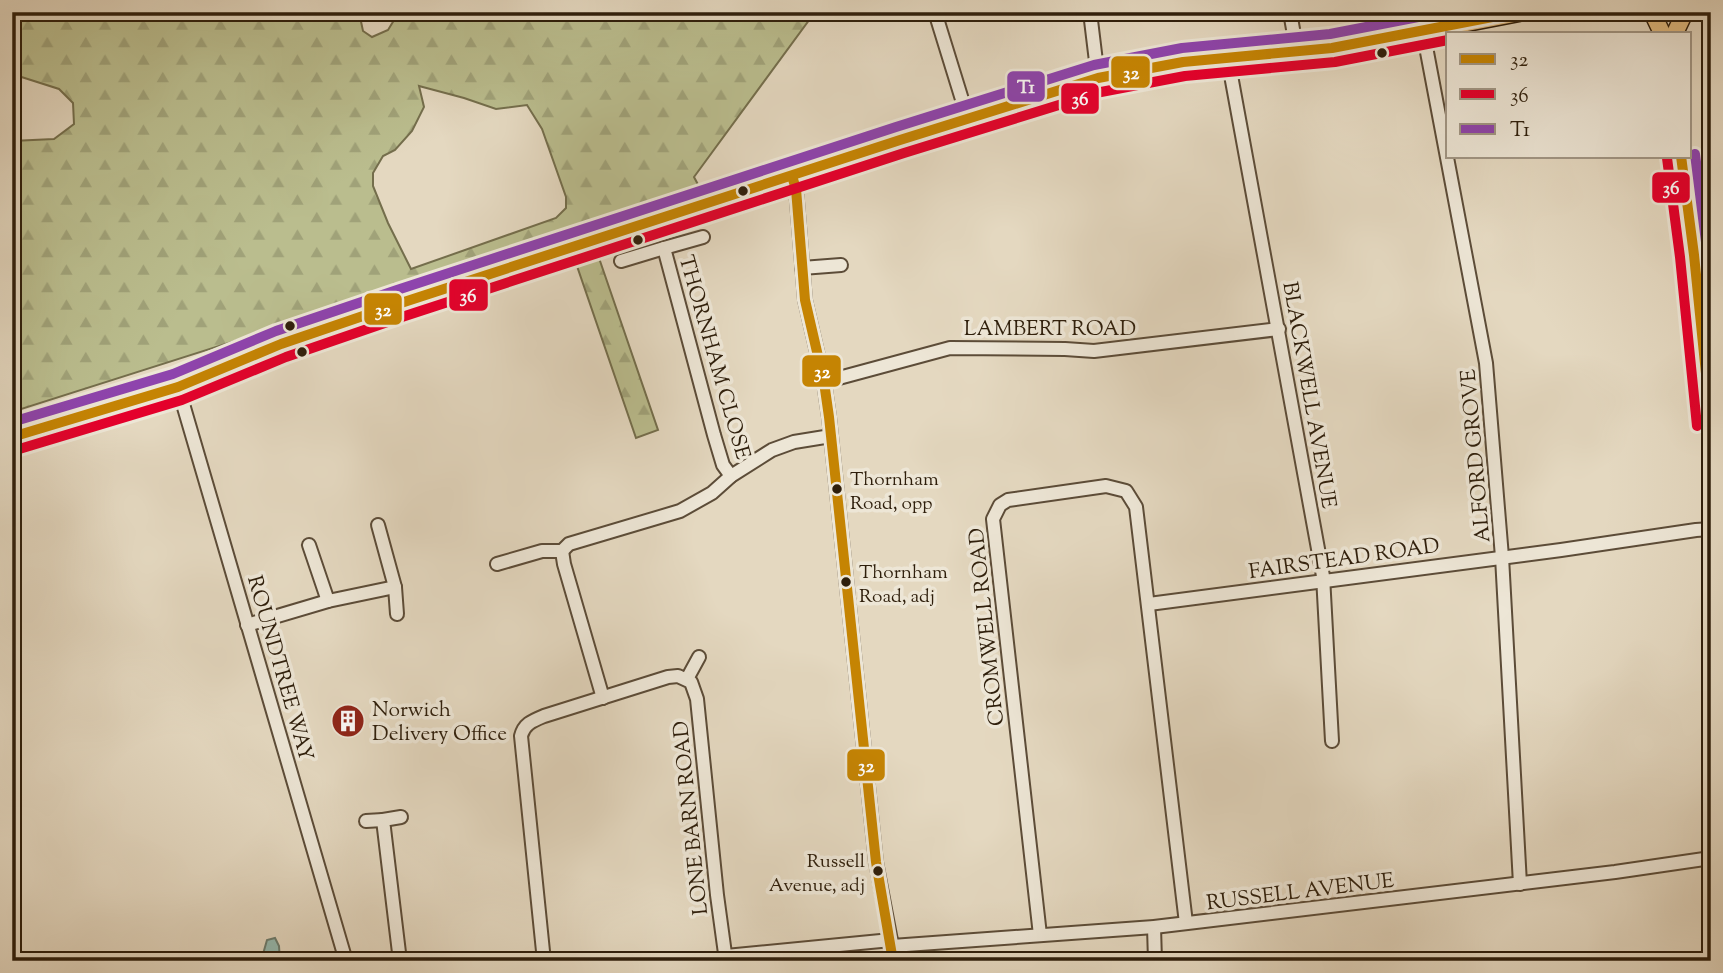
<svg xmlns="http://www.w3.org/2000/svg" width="1723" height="973" font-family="'Sorts Mill Goudy',serif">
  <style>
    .forest { fill: url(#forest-firs); stroke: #746e4c; stroke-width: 2; fill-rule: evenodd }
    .water { fill: #95bab0; stroke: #6c7c6e; stroke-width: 2 }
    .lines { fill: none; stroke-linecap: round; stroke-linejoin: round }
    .minor-casing { stroke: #5c4c38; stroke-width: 16 }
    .major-casing { stroke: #2e1e0b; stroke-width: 19 }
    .highway-casing { stroke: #2e1e0b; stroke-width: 21 }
    .minor { stroke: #ede6d6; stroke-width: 12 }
    .major { stroke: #e2bc80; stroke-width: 16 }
    .highway { stroke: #e2bc80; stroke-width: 18 }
    .bus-1-casing { stroke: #ede6d6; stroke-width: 16 }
    .bus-2-casing { stroke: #ede6d6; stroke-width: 16 }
    .bus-3-casing { stroke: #ede6d6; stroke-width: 16 }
    .bus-1 { stroke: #c58403; stroke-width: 10 }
    .bus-2 { stroke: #e4002b; stroke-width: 10 }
    .bus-3 { stroke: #8e44ad; stroke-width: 10 }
    .bus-dot { fill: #2e1e0b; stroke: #ede6d6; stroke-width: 2.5 }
    .labels { text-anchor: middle; stroke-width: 7; stroke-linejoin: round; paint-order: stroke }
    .bus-label { font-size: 19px; fill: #2e1e0b; stroke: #ede6d6; text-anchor: start }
    .street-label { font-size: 21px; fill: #2e1e0b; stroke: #ede6d6 }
    .poi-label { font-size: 21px; fill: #2e1e0b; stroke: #ede6d6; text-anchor: start }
    .line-badge { stroke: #ede6d6; stroke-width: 2.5 }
    .badge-label { font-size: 19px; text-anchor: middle; font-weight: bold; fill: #fff }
  </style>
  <defs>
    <pattern id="forest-firs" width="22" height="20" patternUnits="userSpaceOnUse" patternTransform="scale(1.75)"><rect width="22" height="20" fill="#babd8e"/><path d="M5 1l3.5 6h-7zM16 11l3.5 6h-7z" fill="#a0a279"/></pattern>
  </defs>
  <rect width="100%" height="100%" fill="#e4d8c0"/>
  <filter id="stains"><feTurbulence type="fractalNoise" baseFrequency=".00286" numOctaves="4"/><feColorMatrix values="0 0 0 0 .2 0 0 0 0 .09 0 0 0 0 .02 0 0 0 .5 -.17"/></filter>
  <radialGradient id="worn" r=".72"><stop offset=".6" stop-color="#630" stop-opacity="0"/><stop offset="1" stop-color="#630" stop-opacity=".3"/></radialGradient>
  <g class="forest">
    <path d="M 12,12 L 359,12 L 363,31 L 372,37 L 388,30 L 399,12 L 815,12 L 694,177 L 702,192 L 12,412 L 12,141 L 54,139 L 74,124 L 73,103 L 59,89 L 12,74 ZM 419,86 L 464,98 L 496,109 L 527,105 L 542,129 L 566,197 L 566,208 L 556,218 L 411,269 L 388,223 L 373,186 L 373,173 L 383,156 L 395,150 L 412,131 L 424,107 Z"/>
    <polygon points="599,258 658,430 636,438 577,266"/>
  </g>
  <polygon class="water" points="275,938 279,946 280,961 261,961 267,940"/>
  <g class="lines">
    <defs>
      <g id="minor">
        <polyline points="935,12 968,119"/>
        <polyline points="1090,12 1098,78"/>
        <polyline points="1290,12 1297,52"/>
        <polyline points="1423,31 1486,363 1502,557 1520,884"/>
        <polyline points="1228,59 1323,576 1332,741"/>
        <polyline points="792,176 796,189 805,300 824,382 829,417 876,862 892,946 893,961"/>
        <polyline points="703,237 664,248 714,435 723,465 731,476"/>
        <polyline points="1694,255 1711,252"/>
        <polyline points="621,261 664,248"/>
        <polyline points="802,268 841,265"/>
        <polyline points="824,382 950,348 1065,349 1094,351 1279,329"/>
        <polyline points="178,387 346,961"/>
        <polyline points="378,525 395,587 397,614"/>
        <polyline points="309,545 328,601"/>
        <polyline points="562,551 564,564 603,698"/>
        <polyline points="497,564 542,551 562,551 569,544 680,511 712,493 731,476 772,450 794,442 831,436"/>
        <polyline points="1149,604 1561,550 1696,530 1711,529"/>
        <polyline points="247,625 328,601 395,587"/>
        <polyline points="687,679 699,657"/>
        <polyline points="366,821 383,820"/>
        <polyline points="1154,927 1155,961"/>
        <polyline points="1040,935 993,519 1000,505 1008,500 1106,486 1126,491 1136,507 1186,923"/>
        <polyline points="892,946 1154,927 1615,872 1711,858"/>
        <polyline points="726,956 891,940"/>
        <polyline points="400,961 383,820 401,817"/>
        <path d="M 544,961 L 521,736 C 524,724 532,721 544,716 L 668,677 L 678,676 L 691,682 L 697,699 L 717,895 L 726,961"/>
      </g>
      <g id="major">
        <polyline points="1652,12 1662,33"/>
        <polyline points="1675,33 1685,12"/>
        <polyline points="1681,156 1694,255 1711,425"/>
      </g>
      <polyline id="highway" points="12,437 178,387 281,344 401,303 900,140 1098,78 1183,62 1332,48 1519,12"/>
    </defs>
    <use href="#minor" class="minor-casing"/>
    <use href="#major" class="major-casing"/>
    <use href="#highway" class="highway-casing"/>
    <use href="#minor" class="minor"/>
    <use href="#major" class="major"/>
    <use href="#highway" class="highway"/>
    <defs>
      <g id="bus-1">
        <polyline points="1681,156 1694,255 1711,423"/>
        <polyline points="792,176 796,189 805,300 824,382 829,417 876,862 893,961"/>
        <polyline points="12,437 178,387 281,344 401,303 900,140 1098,78 1183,62 1332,48 1518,12"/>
      </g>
      <g id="bus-2">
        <polyline points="1667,158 1680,257 1697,426"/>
        <polyline points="16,450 182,400 286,357 405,316 904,153 1101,92 1185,76 1335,62 1448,40"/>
      </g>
      <g id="bus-3">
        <polyline points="1695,154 1711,282"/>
        <polyline points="12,422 173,374 276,331 397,290 896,127 1094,65 1182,48 1330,34 1444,12"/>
      </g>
    </defs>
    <use href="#bus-1" class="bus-1-casing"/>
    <use href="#bus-2" class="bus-2-casing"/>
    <use href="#bus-3" class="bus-3-casing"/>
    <use href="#bus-1" class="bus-1"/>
    <use href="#bus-2" class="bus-2"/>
    <use href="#bus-3" class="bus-3"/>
  </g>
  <defs>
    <symbol id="building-disc" viewBox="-11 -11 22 22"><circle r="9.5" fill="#8f2418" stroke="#ede6d6"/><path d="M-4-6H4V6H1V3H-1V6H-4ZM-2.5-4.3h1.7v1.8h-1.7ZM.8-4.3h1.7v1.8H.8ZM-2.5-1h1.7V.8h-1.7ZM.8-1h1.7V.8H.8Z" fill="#fff"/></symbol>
  </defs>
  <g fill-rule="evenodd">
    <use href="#building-disc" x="329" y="702" width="38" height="38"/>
  </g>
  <g class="bus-dot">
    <circle cx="1382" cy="53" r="6"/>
    <circle cx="743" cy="191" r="6"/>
    <circle cx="638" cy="240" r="6"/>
    <circle cx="290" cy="326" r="6"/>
    <circle cx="302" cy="352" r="6"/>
    <circle cx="837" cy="489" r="6"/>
    <circle cx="846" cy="582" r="6"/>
    <circle cx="878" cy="871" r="6"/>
  </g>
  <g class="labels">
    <g class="bus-label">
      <text x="850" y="485">Thornham<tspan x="850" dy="24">Road, opp</tspan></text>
      <text x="859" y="578">Thornham<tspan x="859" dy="24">Road, adj</tspan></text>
      <text x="865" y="867" text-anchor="end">Russell<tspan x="865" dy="24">Avenue, adj</tspan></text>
    </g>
    <g class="street-label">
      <text x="1050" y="335">LAMBERT ROAD</text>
      <text transform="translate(715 357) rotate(74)" y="7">THORNHAM CLOSE</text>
      <text transform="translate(1310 395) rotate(80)" y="7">BLACKWELL AVENUE</text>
      <text transform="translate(1475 456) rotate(-95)" y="7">ALFORD GROVE</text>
      <text transform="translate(1344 558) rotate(-8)" y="7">FAIRSTEAD ROAD</text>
      <text transform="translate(986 627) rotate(-96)" y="7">CROMWELL ROAD</text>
      <text transform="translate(281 668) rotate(74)" y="7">ROUNDTREE WAY</text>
      <text transform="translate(690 818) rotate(-96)" y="7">LONE BARN ROAD</text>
      <text transform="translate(1300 891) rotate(-7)" y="7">RUSSELL AVENUE</text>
    </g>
    <g class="poi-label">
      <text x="372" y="716">Norwich<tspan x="372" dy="24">Delivery Office</tspan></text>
    </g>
  </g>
  <g class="line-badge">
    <rect x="1110" y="55" width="41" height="34" rx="7" fill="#c58403"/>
    <rect x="1006" y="70" width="40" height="33" rx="7" fill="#8e44ad"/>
    <rect x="1060" y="82" width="40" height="33" rx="7" fill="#e4002b"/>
    <rect x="1651" y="171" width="40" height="33" rx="7" fill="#e4002b"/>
    <rect x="448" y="278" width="41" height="34" rx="7" fill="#e4002b"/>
    <rect x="363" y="292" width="40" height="34" rx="7" fill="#c58403"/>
    <rect x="801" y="354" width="41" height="34" rx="7" fill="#c58403"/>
    <rect x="846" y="748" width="40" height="34" rx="7" fill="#c58403"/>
  </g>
  <g class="badge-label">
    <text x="1131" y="79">32</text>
    <text x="1026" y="93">T1</text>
    <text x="1080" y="105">36</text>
    <text x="1671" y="194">36</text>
    <text x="468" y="302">36</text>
    <text x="383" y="316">32</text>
    <text x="822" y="378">32</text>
    <text x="866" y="772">32</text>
  </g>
  <rect width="1723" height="973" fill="none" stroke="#e4d8c0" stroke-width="42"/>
  <rect x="14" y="14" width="1695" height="945" fill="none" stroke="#2e1e0b" stroke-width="3.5"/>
  <rect x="21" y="21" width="1681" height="931" fill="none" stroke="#2e1e0b" stroke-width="2"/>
  <rect x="1446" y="32" width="245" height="126" fill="#ede6d6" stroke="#a19685" stroke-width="2"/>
  <rect x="1460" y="54" width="35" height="10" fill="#c58403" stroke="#a19685" stroke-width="2"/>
  <text x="1510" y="66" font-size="21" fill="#2e1e0b">32</text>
  <rect x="1460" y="89" width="35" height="10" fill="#e4002b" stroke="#a19685" stroke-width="2"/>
  <text x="1510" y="102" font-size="21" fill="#2e1e0b">36</text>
  <rect x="1460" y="124" width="35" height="10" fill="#8e44ad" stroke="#a19685" stroke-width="2"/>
  <text x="1510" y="136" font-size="21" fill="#2e1e0b">T1</text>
  <rect width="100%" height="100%" filter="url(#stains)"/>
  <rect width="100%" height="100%" fill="url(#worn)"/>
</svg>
